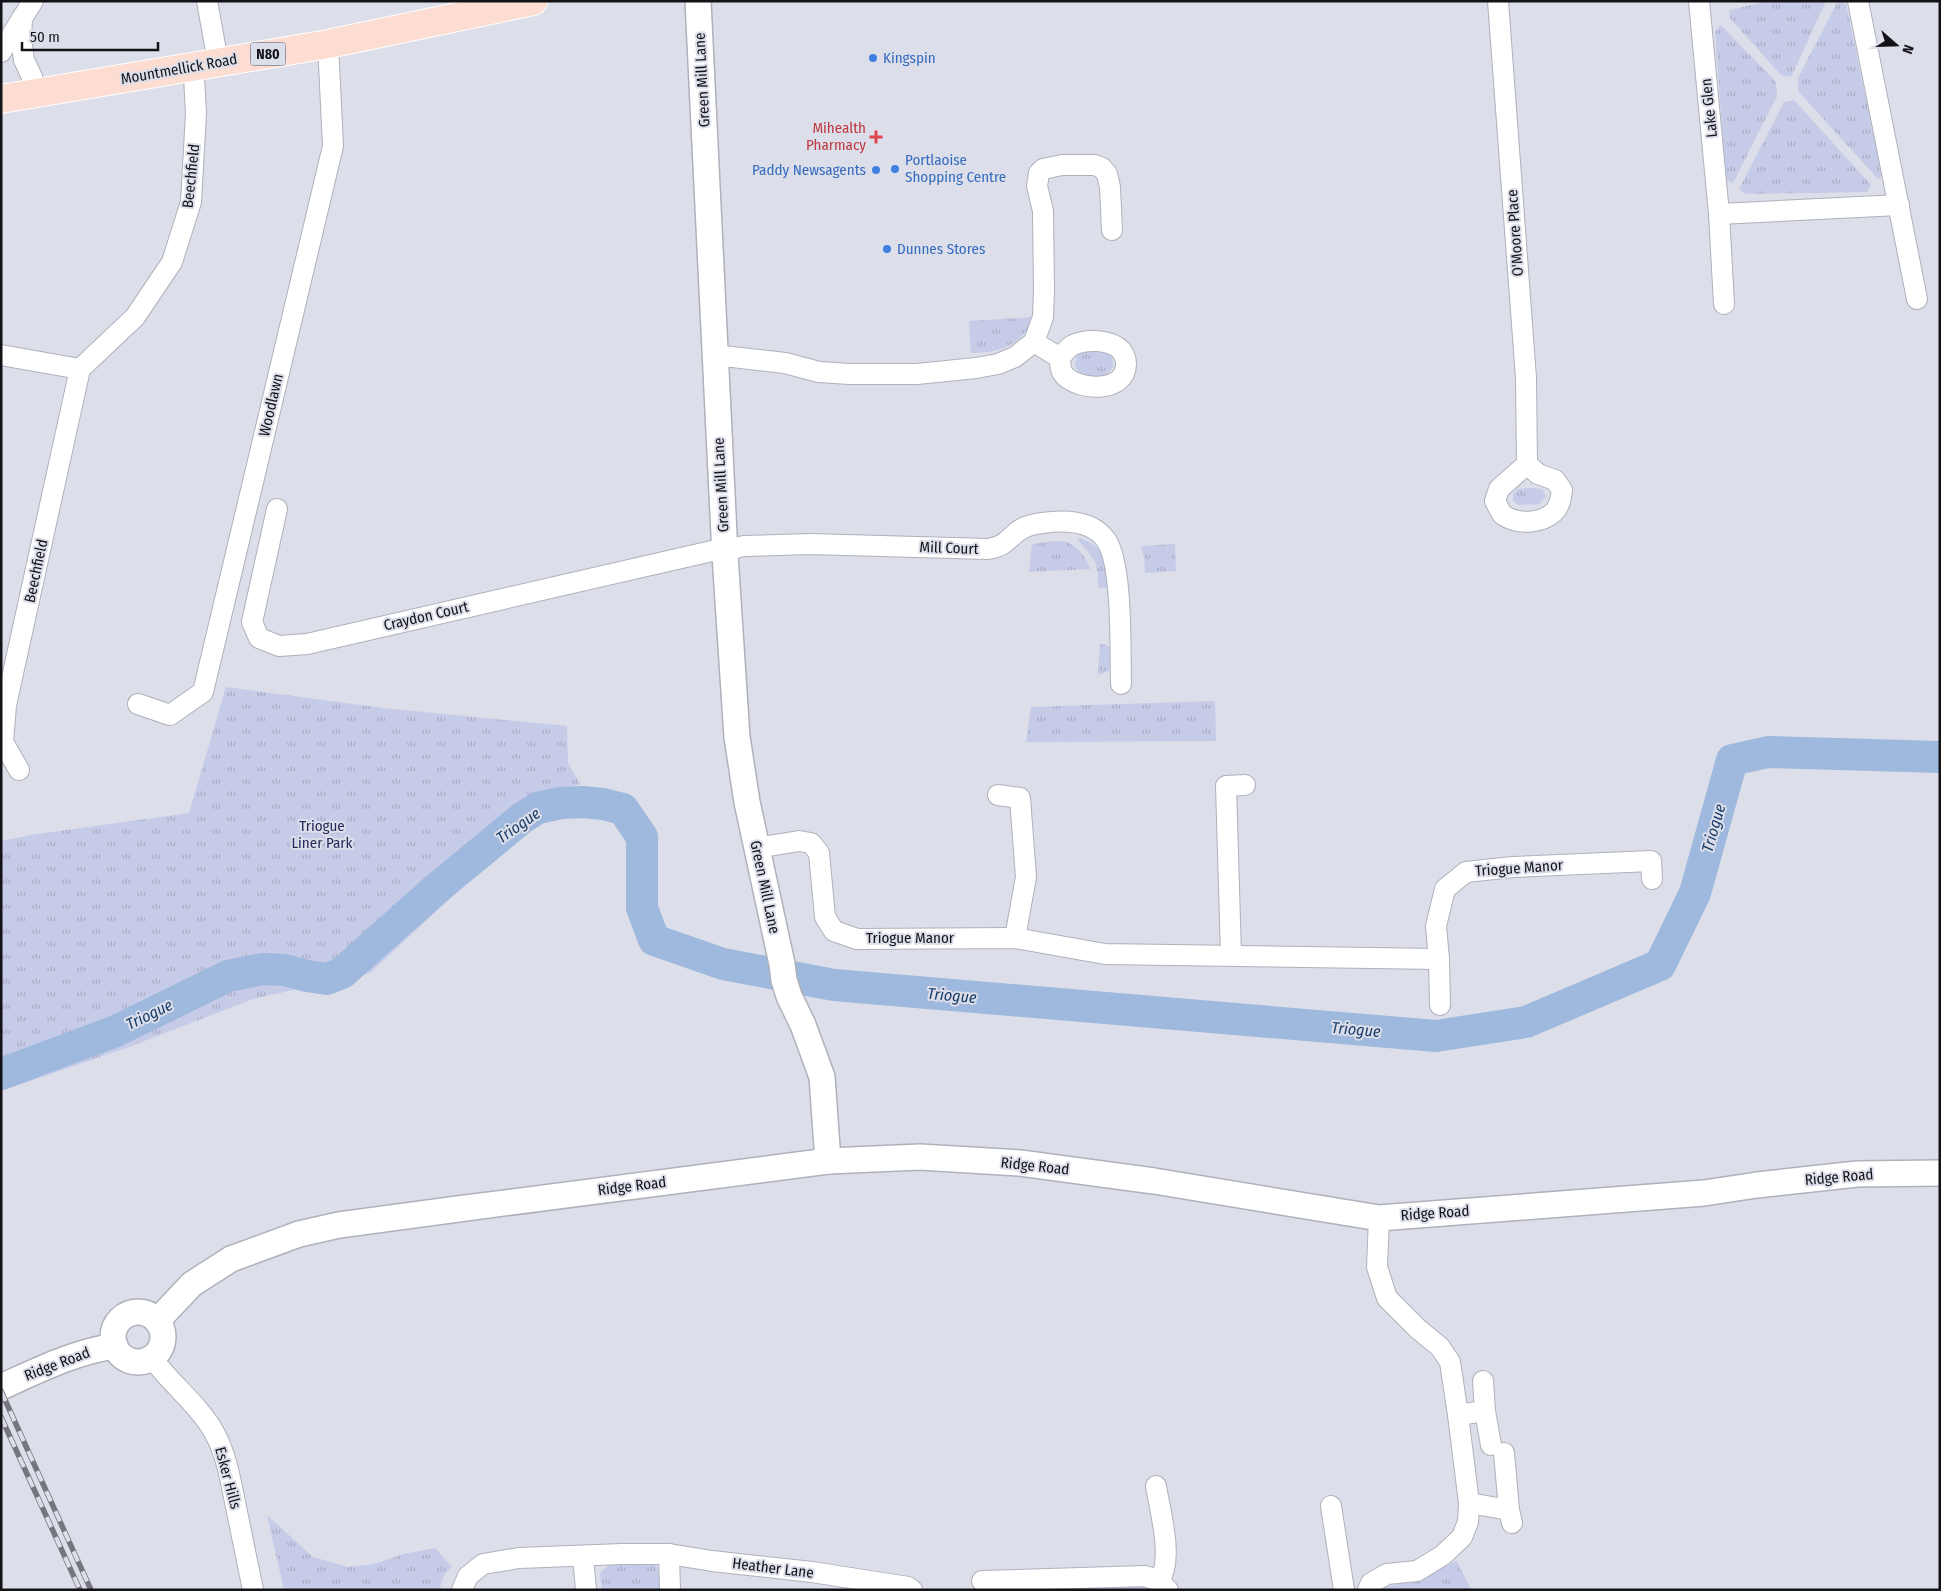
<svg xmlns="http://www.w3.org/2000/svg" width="1941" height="1591" font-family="'Fira Sans Condensed',sans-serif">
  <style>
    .grass { fill: url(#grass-tufts) }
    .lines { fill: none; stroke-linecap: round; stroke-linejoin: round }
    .river { stroke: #9eb9dd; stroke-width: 32 }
    .minor-casing { stroke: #afb1bb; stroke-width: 22 }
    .tertiary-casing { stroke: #afb1bb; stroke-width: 28 }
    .primary-casing { stroke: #fff; stroke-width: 30 }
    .minor { stroke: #fff; stroke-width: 20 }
    .tertiary { stroke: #fff; stroke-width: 25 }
    .primary { stroke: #fddcd1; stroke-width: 28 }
    .rail-casing { stroke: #74757d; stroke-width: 5.5 }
    .rail { stroke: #dcdee9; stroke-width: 4; stroke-dasharray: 11; stroke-linecap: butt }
    .shop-dot { fill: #3f7fe0; stroke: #dcdee9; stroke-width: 2 }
    .health-dot { fill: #e0444e; stroke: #dcdee9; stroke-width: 2 }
    .labels { text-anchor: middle; stroke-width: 4; stroke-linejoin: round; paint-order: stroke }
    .shield { fill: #dcdee9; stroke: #4f5056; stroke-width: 1 }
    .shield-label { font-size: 14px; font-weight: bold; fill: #131317 }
    .shop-label { font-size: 15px; fill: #366cbe; stroke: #dcdee9; text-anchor: start }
    .street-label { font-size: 15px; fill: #131317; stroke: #dcdee9 }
    .health-label { font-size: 15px; fill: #be3a42; stroke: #dcdee9; text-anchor: end }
    .park-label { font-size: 15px; fill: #262a5d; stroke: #dcdee9 }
    .water-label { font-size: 16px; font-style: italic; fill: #183d6a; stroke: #dcdee9 }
  </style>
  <defs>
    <pattern id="grass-tufts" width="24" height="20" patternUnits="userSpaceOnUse" patternTransform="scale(1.25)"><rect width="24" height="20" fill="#c6cbe7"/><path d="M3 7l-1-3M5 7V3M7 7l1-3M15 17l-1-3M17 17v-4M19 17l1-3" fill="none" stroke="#a9adc5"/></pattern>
  </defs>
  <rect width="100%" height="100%" fill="#dcdee9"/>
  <g class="grass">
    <polygon points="1770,1 1826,1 1791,77 1781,75 1730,18 1729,10"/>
    <polygon points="1838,1 1846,4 1882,176 1878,179 1798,91 1798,78"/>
    <polygon points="1721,25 1776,82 1777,96 1733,183 1726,180 1715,32"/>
    <polygon points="1794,100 1871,185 1867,192 1746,194 1739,189 1784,102"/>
    <path d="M 1035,317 C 1021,345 1001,353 971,353 L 969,321 Z"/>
    <path d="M 1088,350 L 1106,350 L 1112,357 L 1113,367 L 1104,378 C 1092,378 1081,377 1075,366 L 1077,354 Z"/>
    <polygon points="1532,488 1542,489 1546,496 1540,504 1518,505 1513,500 1513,494 1518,489"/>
    <path d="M 1078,538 C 1091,540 1107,554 1108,567 C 1109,574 1108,581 1108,588 L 1098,588 C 1099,560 1094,560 1078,540 Z"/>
    <path d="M 1054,541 C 1058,541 1063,541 1066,542 C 1076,545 1088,559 1090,569 L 1029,572 L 1032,544 Z"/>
    <polygon points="1175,544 1176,571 1145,573 1144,557 1141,546"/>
    <polygon points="1100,644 1107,645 1111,648 1109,671 1098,675"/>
    <polygon points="226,687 383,708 567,726 568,763 580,784 557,793 540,815 370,973 253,999 129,1047 1,1091 1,841 31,835 189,813"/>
    <polygon points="1215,701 1216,741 1026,742 1031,707"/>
    <path d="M 267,1515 L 313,1557 L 348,1567 L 374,1564 L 404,1554 L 435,1548 L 452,1567 C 444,1573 441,1580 440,1590 L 284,1590 Z"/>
    <polygon points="1457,1561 1471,1590 1381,1590 1384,1587 1409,1582"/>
    <polygon points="610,1564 650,1564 657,1566 661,1590 602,1590 600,1573"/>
    <polygon points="1132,1581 1156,1590 1071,1590 1072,1582"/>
  </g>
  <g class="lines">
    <polyline class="river" points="1,1074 116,1031 228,976 263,969 285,970 307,976 327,979 342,973 436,889 522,818 538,808 561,803 583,802 603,804 623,809 642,837 642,908 654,940 723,964 834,985 1436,1036 1526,1022 1660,965 1695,893 1732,760 1768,752 1940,757"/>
    <defs>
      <g id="minor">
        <polyline points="207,1 218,62"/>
        <path d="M 1498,1 L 1526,378 L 1527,464 L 1538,474 L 1555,480 L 1562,490 C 1561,498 1560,506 1554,512 C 1541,524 1518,525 1503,515 C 1500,512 1498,506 1495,501 L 1499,489 L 1527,464"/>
        <polyline points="1699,1 1719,214 1724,304"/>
        <polyline points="1858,1 1917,299"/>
        <polyline points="22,18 21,39 24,60 32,77 36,93"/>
        <polyline points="1,52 33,1"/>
        <polyline points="1719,214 1899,205"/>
        <path d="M 1034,342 L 1060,358 C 1064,353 1067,348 1073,345 C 1086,339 1110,339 1121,350 C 1124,354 1126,359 1126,364 C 1126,393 1080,391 1065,376 C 1060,371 1060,365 1060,358"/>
        <polyline points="1,355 80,369"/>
        <polyline points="715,355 785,363 819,372 850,374 917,374 976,368 998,364 1015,357 1034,342 1043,317 1044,290 1043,211 1037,186 1039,173 1043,169 1062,165 1095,165 1102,168 1107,174 1110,187 1112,230"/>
        <polyline points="277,509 252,622 259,638 279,646 307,644 725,548"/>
        <path d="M 725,555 L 735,548 L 744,546 L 810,544 L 988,549 C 1004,546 1005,542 1017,532 C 1023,527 1034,524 1042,523 C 1063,520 1092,520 1106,540 C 1123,564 1120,651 1121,684"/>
        <polyline points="138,704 170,715 203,692 333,146 328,44"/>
        <polyline points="19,770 3,742 6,705 80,369 135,317 172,262 191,202 196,113 194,77 191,67"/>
        <polyline points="998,795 1020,798 1026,877 1015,938"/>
        <polyline points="757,848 799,841 811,843 819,853 825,917 834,931 857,939 1015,938 1105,954 1439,959 1436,926 1445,889 1466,872 1513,867 1651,861 1652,879"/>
        <polyline points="1231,955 1226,786 1245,785"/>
        <polyline points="1439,959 1440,1005"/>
        <polyline points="1379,1218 1377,1267 1387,1298 1418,1329 1440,1347 1450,1362 1458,1415"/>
        <path d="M 152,1358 C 170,1383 201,1407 215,1434 C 227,1456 231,1483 236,1507 C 242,1535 247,1562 253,1590"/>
        <polyline points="1483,1381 1485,1411"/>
        <polyline points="1504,1453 1509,1510"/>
        <path d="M 1156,1486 C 1160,1511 1174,1560 1159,1581"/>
        <polyline points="1469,1503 1458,1415 1485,1411 1491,1445"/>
        <polyline points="1331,1506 1344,1590"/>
        <polyline points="669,1554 670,1590"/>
        <polyline points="583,1556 586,1590"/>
        <polyline points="982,1581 1145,1576 1159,1581 1168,1590"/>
        <polyline points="462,1590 468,1576 483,1564 519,1558 622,1554 669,1554 712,1561 812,1572 908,1587 912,1590"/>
        <polyline points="1368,1590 1371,1583 1387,1574 1417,1571 1443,1555 1462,1537 1468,1522 1469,1503 1509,1510 1512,1523"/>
      </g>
      <g id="tertiary">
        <polyline points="698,1 725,555 737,737 747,802 782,964 784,980 789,996 803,1025 822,1077 828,1161"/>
        <circle cx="138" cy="1337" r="25"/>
        <polyline points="157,1321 192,1284 231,1259 299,1234 339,1225 458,1209 828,1161 920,1157 1020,1163 1154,1181 1379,1218 1704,1193 1757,1185 1857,1174 1940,1173"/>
        <path d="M 1,1387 C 39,1370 74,1352 115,1346"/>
      </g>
      <polyline id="primary" points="1,99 328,44 533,1"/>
    </defs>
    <use href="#minor" class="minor-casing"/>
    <use href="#tertiary" class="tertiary-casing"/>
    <use href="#primary" class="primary-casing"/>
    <use href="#minor" class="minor"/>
    <use href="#tertiary" class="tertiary"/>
    <use href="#primary" class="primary"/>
    <defs>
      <g id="rail">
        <polyline points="1,1391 91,1590"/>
        <polyline points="1,1417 80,1590"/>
      </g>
    </defs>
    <use href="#rail" class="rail-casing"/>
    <use href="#rail" class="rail"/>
  </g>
  <g class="shop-dot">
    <circle cx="873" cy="58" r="5"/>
    <circle cx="895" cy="169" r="5"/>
    <circle cx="876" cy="170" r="5"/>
    <circle cx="887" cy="249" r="5"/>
  </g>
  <path class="health-dot" d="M873.5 129.5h5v5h5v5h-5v5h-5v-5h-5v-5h5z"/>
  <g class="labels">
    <rect class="shield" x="250.5" y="42.5" width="35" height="23" rx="4"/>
    <g class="shield-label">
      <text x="268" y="59">N80</text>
    </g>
    <g class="shop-label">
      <text x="883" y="63">Kingspin</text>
      <text x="905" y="165">Portlaoise<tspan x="905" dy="17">Shopping Centre</tspan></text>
      <text x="866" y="175" text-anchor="end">Paddy Newsagents</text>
      <text x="897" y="254">Dunnes Stores</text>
    </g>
    <g class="street-label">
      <text transform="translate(179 69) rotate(-10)" y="5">Mountmellick Road</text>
      <text transform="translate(702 80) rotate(-93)" y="5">Green Mill Lane</text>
      <text transform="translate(1709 108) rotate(-96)" y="5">Lake Glen</text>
      <text transform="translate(191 176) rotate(-84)" y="5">Beechfield</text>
      <text transform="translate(1515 233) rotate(-94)" y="5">O'Moore Place</text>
      <text transform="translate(271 405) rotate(-77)" y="5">Woodlawn</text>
      <text transform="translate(721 485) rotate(-93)" y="5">Green Mill Lane</text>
      <text transform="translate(949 548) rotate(2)" y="5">Mill Court</text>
      <text transform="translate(36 571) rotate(-78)" y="5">Beechfield</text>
      <text transform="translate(426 616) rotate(-13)" y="5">Craydon Court</text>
      <text transform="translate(1519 868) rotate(-4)" y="5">Triogue Manor</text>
      <text transform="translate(765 887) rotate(78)" y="5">Green Mill Lane</text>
      <text x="910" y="943">Triogue Manor</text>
      <text transform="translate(1035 1166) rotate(6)" y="5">Ridge Road</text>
      <text transform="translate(1839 1177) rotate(-5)" y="5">Ridge Road</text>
      <text transform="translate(632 1186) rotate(-7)" y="5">Ridge Road</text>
      <text transform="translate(1435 1213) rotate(-4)" y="5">Ridge Road</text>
      <text transform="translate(57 1364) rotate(-21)" y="5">Ridge Road</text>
      <text transform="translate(228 1478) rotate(75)" y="5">Esker Hills</text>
      <text transform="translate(773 1568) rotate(7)" y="5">Heather Lane</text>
    </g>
    <g class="health-label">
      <text x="866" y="133">Mihealth<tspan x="866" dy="17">Pharmacy</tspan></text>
    </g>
    <g class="park-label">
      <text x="322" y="831">Triogue<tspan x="322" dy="17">Liner Park</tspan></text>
    </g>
    <g class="water-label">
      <text transform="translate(518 825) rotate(-35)" y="6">Triogue</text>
      <text transform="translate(1713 828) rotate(-74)" y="6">Triogue</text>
      <text transform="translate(952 995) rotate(5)" y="6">Triogue</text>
      <text transform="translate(149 1014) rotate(-26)" y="6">Triogue</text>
      <text transform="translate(1356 1029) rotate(5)" y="6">Triogue</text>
    </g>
  </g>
  <rect width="1941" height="1591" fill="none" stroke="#131317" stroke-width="5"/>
  <g transform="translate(1896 45) rotate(110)" stroke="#dcdee9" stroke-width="4" paint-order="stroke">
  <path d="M0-4L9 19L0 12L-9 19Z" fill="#131317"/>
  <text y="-8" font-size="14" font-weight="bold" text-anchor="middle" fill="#131317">N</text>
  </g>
  <path d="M22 42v8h136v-8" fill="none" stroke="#131317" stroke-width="2.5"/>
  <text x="30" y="42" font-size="15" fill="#131317" stroke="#dcdee9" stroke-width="4" paint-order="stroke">50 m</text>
</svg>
